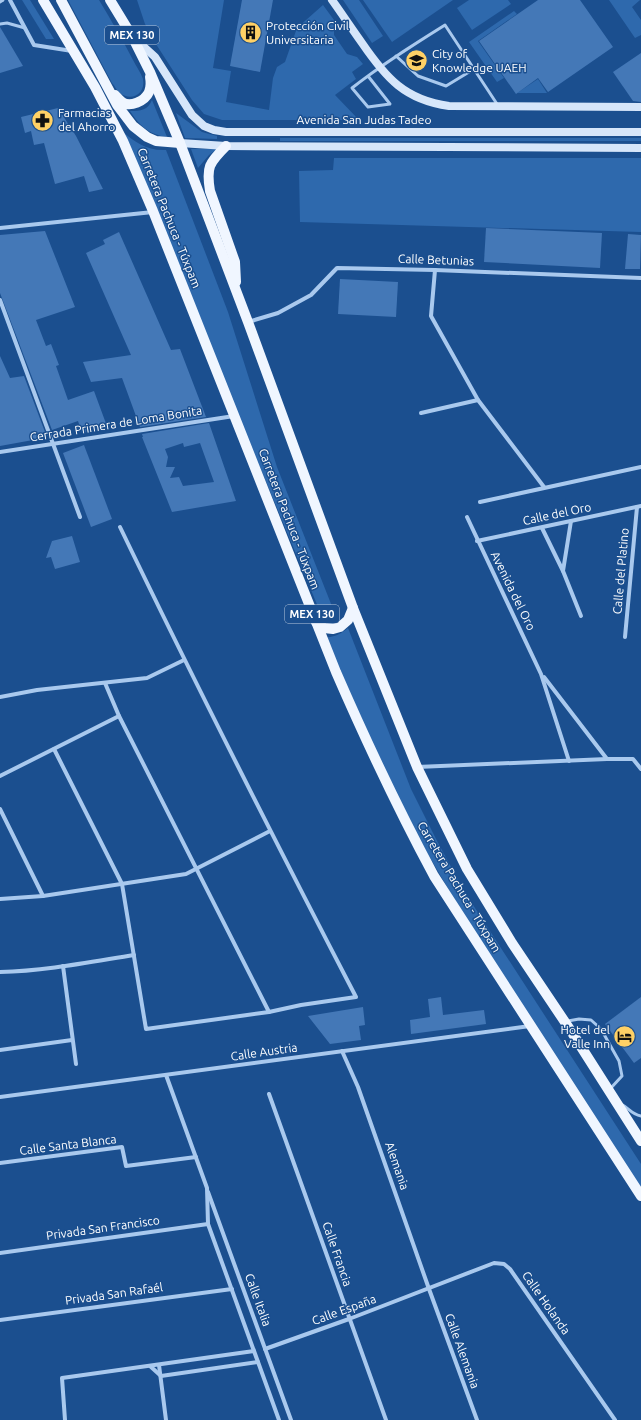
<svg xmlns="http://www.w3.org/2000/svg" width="641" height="1420" font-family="Ubuntu,sans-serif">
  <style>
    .green { fill: #2e69ad }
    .building { fill: #4478b7; fill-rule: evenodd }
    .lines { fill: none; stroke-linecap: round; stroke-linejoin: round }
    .lane { stroke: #a9c9ee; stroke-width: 3 }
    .street { stroke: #a9c9ee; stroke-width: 4 }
    .secondary { stroke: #d6e6fa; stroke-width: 8 }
    .primary { stroke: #f0f6ff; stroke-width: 10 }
    .labels { text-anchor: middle; stroke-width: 3; stroke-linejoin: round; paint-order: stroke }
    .shield { fill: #1b4f8f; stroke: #bbcadd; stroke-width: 1 }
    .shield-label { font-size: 11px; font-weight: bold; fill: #fff }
    .poi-label { font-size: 12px; fill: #fff; stroke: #1b4f8f; text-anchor: start }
    .street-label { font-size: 12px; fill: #fff; stroke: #1b4f8f }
  </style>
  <rect width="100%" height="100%" fill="#1b4f8f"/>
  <g class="green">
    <polygon points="22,0 30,0 54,39 46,39"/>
    <path d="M 68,0 L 99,0 C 111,20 122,39 133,60 C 136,66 141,73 143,79 C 146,94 131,102 120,93 C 117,91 115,86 112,83 Z"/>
    <polygon points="137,0 224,0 213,68 231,71 226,102 269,110 273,78 277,67 285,62 297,28 323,5 334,20 334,35 347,54 357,57 363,64 352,72 356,79 335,95 359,120 222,120 204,114 192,100 154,41 145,24"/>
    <polygon points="343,0 359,0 383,36 372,43"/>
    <polygon points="363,0 453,0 392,42"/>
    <polygon points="469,0 508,0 511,4 472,30 457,8"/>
    <polygon points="609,0 640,0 632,7 641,20 641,35 635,38"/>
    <polygon points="514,11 517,14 478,41 504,78 497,82 469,42"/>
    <polygon points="538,79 547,93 517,93"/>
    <path d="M 152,100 L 167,137 C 148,134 140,126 130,111 C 141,111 148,110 152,100 Z"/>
    <polygon points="176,113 202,132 217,136 217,139 185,138"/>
    <path d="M 121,130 C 134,142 147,151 166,150 L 228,312 L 277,467 L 337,619 C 335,623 333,624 329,625 L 325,623 L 321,614 L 262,472 L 235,412 Z"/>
    <rect x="280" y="138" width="361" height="3"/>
    <polygon points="191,149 217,149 209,155 198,168"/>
    <polygon points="334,158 641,158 641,232 300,222 299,171 333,170"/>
    <path d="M 348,628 L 411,789 L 436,839 L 464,891 L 641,1164 L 641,1189 L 453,897 L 422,844 L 395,794 L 325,637 C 334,638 342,633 348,628 Z"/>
  </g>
  <g class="building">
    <polygon points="242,0 273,0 260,72 230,66"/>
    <polygon points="538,0 580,0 613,47 548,92 538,78 516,94 479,41"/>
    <polygon points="0,27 23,66 0,73"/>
    <polygon points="641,53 641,102 633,101 613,72"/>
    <polygon points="58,108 76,136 103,189 89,192 84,176 55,184 44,143 34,145 31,131 25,133 21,117"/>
    <polygon points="486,228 602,233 600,268 484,262"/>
    <polygon points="45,231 75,307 36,320 46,346 51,344 59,365 56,366 68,400 94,391 108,429 82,433 78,421 52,430 0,293 0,235"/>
    <polygon points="119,232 171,350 180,349 206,417 140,427 122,378 91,382 83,362 131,355 86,253 105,244 103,240"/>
    <polygon points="628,234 641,235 640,269 625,269"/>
    <polygon points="340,279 398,282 396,317 338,314"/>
    <polygon points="0,356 10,378 24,376 45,432 42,433 44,438 0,446"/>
    <path d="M 209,423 L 236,501 L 172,512 L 142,437 L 143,437 L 142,434 ZM 183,443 L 184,447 L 200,443 L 214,482 L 183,486 L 179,477 L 170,478 L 175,467 L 166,467 L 168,457 L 165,449 Z"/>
    <polygon points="84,445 112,519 91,527 63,453"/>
    <polygon points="72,536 80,562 55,569 51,557 46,558 52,541"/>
    <polygon points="441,997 443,1015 484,1010 486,1024 411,1034 410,1020 430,1017 428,999"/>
    <polygon points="641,997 641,1058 634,1063 605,1024"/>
    <polygon points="363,1007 365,1025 359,1026 361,1040 330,1044 308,1016"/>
  </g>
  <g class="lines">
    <g class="lane">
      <polyline points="0,2 3,0"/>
      <polyline points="0,24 7,23 25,28"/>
      <polyline points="396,56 418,76 446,86 474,69"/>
      <path d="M 368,76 L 390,104 L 368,107 L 352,88 C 381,65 413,45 445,25 L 497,104"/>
      <polyline points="568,1021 579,1019 591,1020 601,1029 619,1061 622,1076 610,1089"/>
      <path d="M 621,1104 C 629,1108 631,1114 641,1116"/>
    </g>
    <g class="street">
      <polyline points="10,0 34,45 72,51"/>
      <polyline points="0,228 153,212"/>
      <polyline points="435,270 431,316 478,400 544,487"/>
      <polyline points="0,300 80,517"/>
      <polyline points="248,322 278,313 311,295 337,268 435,270 641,278"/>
      <polyline points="421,413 478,400"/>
      <polyline points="0,452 234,416"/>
      <polyline points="480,502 641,467"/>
      <polyline points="467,517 541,674 569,761"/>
      <polyline points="542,528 563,571 581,616"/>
      <polyline points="477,541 641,506"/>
      <polyline points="563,571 571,521"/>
      <polyline points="625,637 637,507"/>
      <polyline points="544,677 607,759"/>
      <polyline points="105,683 119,716 269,1012"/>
      <polyline points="0,697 37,690 147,678 184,660"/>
      <path d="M 54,749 L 122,884 L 146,1029 L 269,1012 L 301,1005 L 356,997 C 275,841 196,685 120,527"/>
      <polyline points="417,767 607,759 633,759 641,769"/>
      <polyline points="0,776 119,716"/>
      <polyline points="0,809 43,896"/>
      <polyline points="0,899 43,896 186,874 270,831"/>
      <polyline points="63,966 76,1064"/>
      <path d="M 0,972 C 45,971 90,962 134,955"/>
      <polyline points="0,1050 72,1040"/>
      <polyline points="342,1051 358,1087 429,1289 477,1420"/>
      <polyline points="166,1075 207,1188 208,1224 279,1420"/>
      <polyline points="269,1094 386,1420"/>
      <polyline points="0,1097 530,1026"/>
      <polyline points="0,1163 122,1147 126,1166 196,1157"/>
      <polyline points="208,1192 291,1420"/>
      <polyline points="0,1253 208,1224"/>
      <polyline points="0,1320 232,1289"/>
      <polyline points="265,1349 349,1319 494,1263 504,1264 510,1269 615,1420"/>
      <polyline points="159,1365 166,1420"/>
      <polyline points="150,1366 161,1376 258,1362"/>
      <polyline points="65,1420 62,1378 254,1351"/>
    </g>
    <g class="secondary">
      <path d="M 332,0 C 342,14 352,29 362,43 C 386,78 405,100 449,106 L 641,107"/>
      <polyline points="134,38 155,57 192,115 204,126 214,130 226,132 641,132"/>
      <polyline points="180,143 226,146 641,148"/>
    </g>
    <g class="primary">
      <path d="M 43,0 L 95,87 L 123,141 L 153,211 L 336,672 C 366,741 398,809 434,876 L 641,1196"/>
      <polyline points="61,0 117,105 133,126 147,137 156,141 180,143"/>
      <polyline points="110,0 132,36 150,72 180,143 248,322 353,608 417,767 467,869 512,943 571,1031 641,1141"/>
      <path d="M 115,95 C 117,97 119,100 122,102 C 130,108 145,101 149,92 C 151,87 151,82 150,77"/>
      <path d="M 226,146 C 209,163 206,167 210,191 L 235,262 L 236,282"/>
      <polyline points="316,622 324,628 333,629 340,627 348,620 353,608"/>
    </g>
  </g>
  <defs>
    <symbol id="building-disc" viewBox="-11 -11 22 22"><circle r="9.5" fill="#ffd166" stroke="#1b4f8f"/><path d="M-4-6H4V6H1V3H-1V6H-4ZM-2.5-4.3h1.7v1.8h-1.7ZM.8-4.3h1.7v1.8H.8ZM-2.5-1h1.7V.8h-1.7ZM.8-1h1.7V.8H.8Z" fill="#111"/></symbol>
    <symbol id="university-disc" viewBox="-11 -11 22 22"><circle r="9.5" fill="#ffd166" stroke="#1b4f8f"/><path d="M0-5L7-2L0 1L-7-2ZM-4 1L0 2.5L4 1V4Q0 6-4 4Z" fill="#111"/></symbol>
    <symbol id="pharmacy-disc" viewBox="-11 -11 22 22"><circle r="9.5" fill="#ffd166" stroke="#1b4f8f"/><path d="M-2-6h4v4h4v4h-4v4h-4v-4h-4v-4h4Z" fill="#111"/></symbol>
    <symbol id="hotel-disc" viewBox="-11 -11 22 22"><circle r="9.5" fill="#ffd166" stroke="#1b4f8f"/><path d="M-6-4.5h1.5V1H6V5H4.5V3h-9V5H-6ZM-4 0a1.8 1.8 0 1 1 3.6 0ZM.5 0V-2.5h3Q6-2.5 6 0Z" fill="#111"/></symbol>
  </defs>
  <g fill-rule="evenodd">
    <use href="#building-disc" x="238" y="20" width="25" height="25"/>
    <use href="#university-disc" x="404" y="48" width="25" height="25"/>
    <use href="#pharmacy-disc" x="30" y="108" width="25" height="25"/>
    <use href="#hotel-disc" x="612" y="1024" width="25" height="25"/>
  </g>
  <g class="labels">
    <g class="shield">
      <rect x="105" y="26" width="54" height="18" rx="3"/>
      <rect x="285" y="605" width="54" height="18" rx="3"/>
    </g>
    <g class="shield-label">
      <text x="132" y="39">MEX 130</text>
      <text x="312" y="618">MEX 130</text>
    </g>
    <g class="poi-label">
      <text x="266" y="30">Protección Civil<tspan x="266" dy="14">Universitaria</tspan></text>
      <text x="432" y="58">City of<tspan x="432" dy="14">Knowledge UAEH</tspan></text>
      <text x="58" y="117">Farmacias<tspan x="58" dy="14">del Ahorro</tspan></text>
      <text x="610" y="1034" text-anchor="end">Hotel del<tspan x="610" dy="14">Valle Inn</tspan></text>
    </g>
    <g class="street-label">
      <text x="364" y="124">Avenida San Judas Tadeo</text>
      <text transform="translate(169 218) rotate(68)" y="4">Carretera Pachuca - Túxpam</text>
      <text transform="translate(436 260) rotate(2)" y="4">Calle Betunias</text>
      <text transform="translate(116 424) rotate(-9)" y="4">Cerrada Primera de Loma Bonita</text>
      <text transform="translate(557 514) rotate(-12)" y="4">Calle del Oro</text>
      <text transform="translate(289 519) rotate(69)" y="4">Carretera Pachuca - Túxpam</text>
      <text transform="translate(621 571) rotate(-85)" y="4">Calle del Platino</text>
      <text transform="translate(513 591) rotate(64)" y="4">Avenida del Oro</text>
      <text transform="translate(459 887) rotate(59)" y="4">Carretera Pachuca - Túxpam</text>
      <text transform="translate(264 1052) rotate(-8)" y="4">Calle Austria</text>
      <text transform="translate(68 1145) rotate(-7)" y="4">Calle Santa Blanca</text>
      <text transform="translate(397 1166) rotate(71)" y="4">Alemania</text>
      <text transform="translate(103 1228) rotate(-8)" y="4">Privada San Francisco</text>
      <text transform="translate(337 1254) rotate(71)" y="4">Calle Francia</text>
      <text transform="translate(114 1294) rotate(-8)" y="4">Privada San Rafaél</text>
      <text transform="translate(258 1300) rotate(70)" y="4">Calle Italia</text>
      <text transform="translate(546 1303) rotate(55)" y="4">Calle Holanda</text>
      <text transform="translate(344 1310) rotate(-20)" y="4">Calle España</text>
      <text transform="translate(462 1351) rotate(70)" y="4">Calle Alemania</text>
    </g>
  </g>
</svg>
